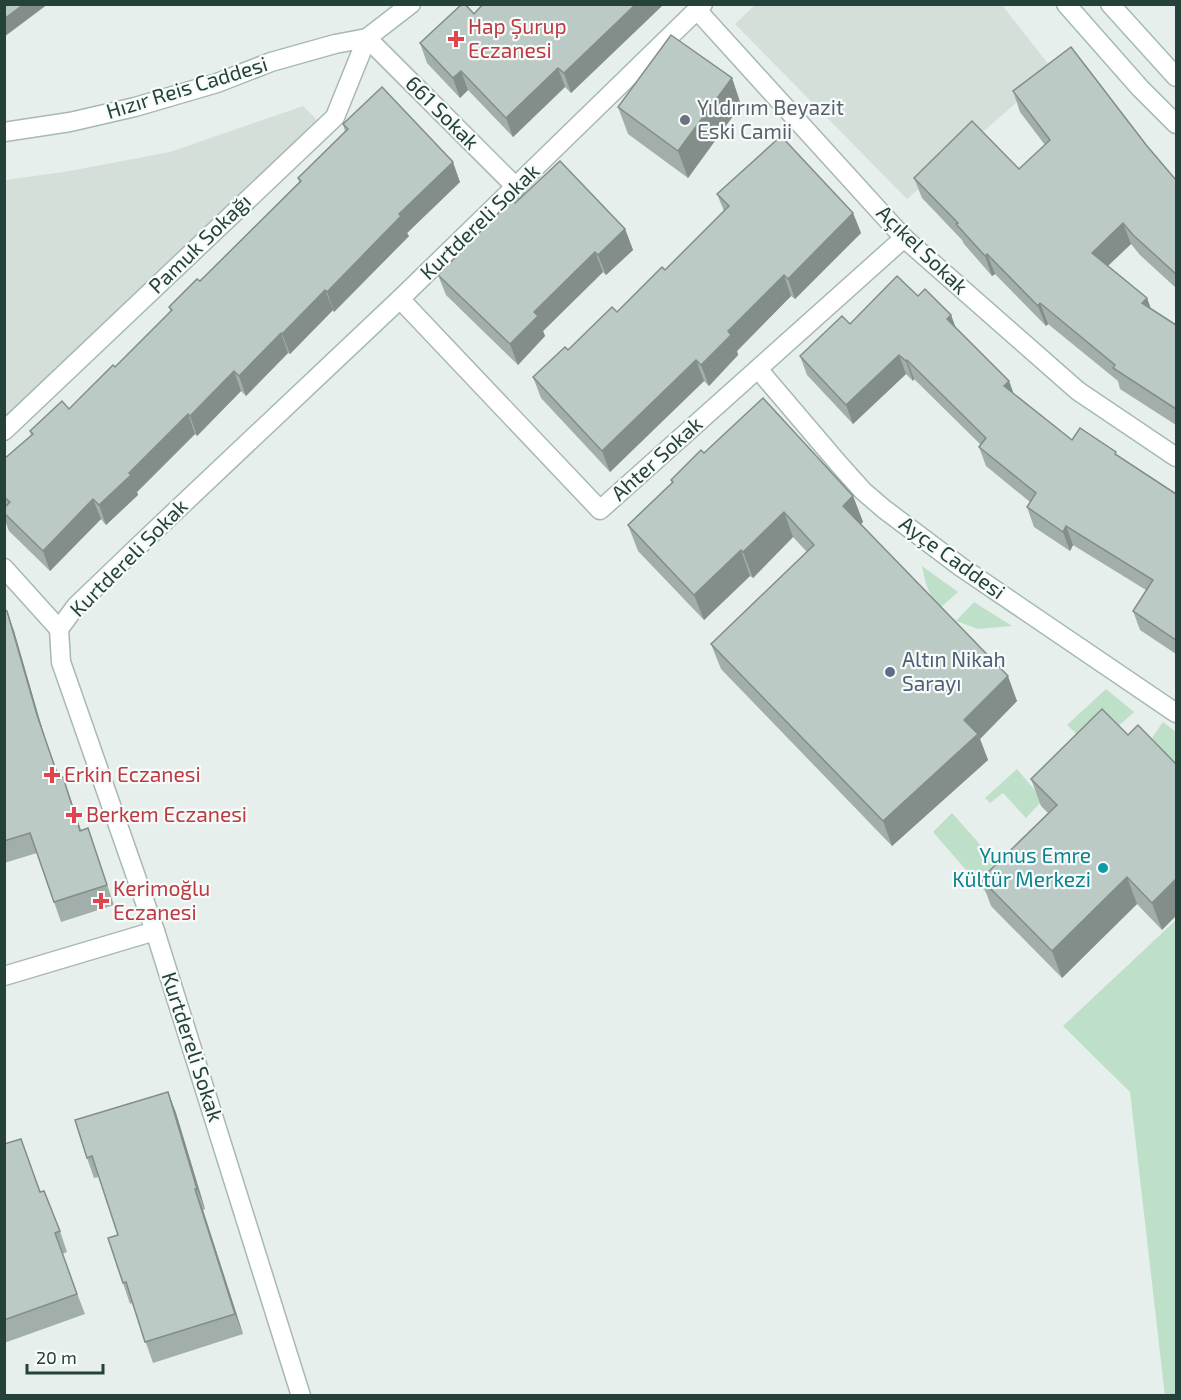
<svg xmlns="http://www.w3.org/2000/svg" width="1181" height="1400" font-family="'Exo 2',sans-serif">
  <style>
    .built { fill: #d4dfda }
    .green { fill: #bfe0c8 }
    .lines { fill: none; stroke-linecap: round; stroke-linejoin: round }
    .pedestrian-casing { stroke: #a8b8b2; stroke-width: 21 }
    .minor-casing { stroke: #a8b8b2; stroke-width: 21 }
    .tertiary-casing { stroke: #a8b8b2; stroke-width: 21 }
    .secondary-casing { stroke: #a4bbb3; stroke-width: 21 }
    .pedestrian { stroke: #fff; stroke-width: 18 }
    .minor { stroke: #fff; stroke-width: 18 }
    .tertiary { stroke: #fff; stroke-width: 18 }
    .secondary { stroke: #fff; stroke-width: 18 }
    .wall { fill: #a1aea9 }
    .shaded-wall { fill: #838d89 }
    .building { fill: #bbcac4; stroke: #838d89; stroke-width: 1.5 }
    .health-dot { fill: #e0444e; stroke: #f7fbf9; stroke-width: 2 }
    .worship-dot { fill: #6b7280; stroke: #f7fbf9; stroke-width: 2 }
    .service-dot { fill: #5c6f8a; stroke: #f7fbf9; stroke-width: 2 }
    .culture-dot { fill: #0f9aa8; stroke: #f7fbf9; stroke-width: 2 }
    .labels { text-anchor: middle; stroke-width: 4.5; stroke-linejoin: round; paint-order: stroke }
    .health-label { font-size: 21px; fill: #be3a42; stroke: #f7fbf9; text-anchor: start }
    .street-label { font-size: 21px; fill: #24423a; stroke: #f7fbf9 }
    .worship-label { font-size: 21px; fill: #5b616d; stroke: #f7fbf9; text-anchor: start }
    .service-label { font-size: 21px; fill: #4e5e75; stroke: #f7fbf9; text-anchor: start }
    .culture-label { font-size: 21px; fill: #0d838f; stroke: #f7fbf9; text-anchor: end }
  </style>
  <rect width="100%" height="100%" fill="#e6efeb"/>
  <g class="built">
    <polygon points="755,5 1002,5 1053,70 907,199 735,24"/>
    <polygon points="303,106 320,123 5,426 5,180 64,172 170,152"/>
  </g>
  <g class="green">
    <path d="M 922,566 L 958,592 L 940,608 C 929,596 925,583 922,566 Z"/>
    <polygon points="974,602 1012,626 978,629 956,621"/>
    <polygon points="1106,689 1134,712 1093,749 1067,725"/>
    <polygon points="1163,722 1176,732 1176,766 1152,738"/>
    <polygon points="1017,769 1043,800 1026,818 1003,793 990,803 985,798"/>
    <polygon points="952,813 1001,868 986,893 933,832"/>
    <polygon points="1176,920 1176,1395 1165,1396 1130,1092 1063,1026"/>
  </g>
  <g class="lines">
    <defs>
      <polyline id="pedestrian" points="4,431 335,117 367,38"/>
      <g id="minor">
        <polyline points="697,10 904,238 1078,391 1176,457"/>
        <polyline points="400,299 600,510 904,238"/>
        <polyline points="758,369 838,463 863,491 884,509 961,567 1176,713"/>
        <polyline points="4,976 155,931"/>
      </g>
      <g id="tertiary">
        <polyline points="367,38 516,187"/>
        <polyline points="4,132 70,122 135,107 217,83 271,62 335,44 367,38 411,4"/>
        <polyline points="4,568 59,629"/>
        <polyline points="301,1396 155,931 61,662 59,629 76,606 149,536 400,299 703,4"/>
      </g>
      <g id="secondary">
        <polyline points="1066,4 1140,88 1176,124"/>
        <polyline points="1110,4 1176,77"/>
      </g>
    </defs>
    <use href="#pedestrian" class="pedestrian-casing"/>
    <use href="#minor" class="minor-casing"/>
    <use href="#tertiary" class="tertiary-casing"/>
    <use href="#secondary" class="secondary-casing"/>
    <use href="#pedestrian" class="pedestrian"/>
    <use href="#minor" class="minor"/>
    <use href="#tertiary" class="tertiary"/>
    <use href="#secondary" class="secondary"/>
  </g>
  <g class="wall">
    <polygon points="664,4 571,93 565,87 513,137 468,90 460,98 427,63 420,43 474,14"/>
    <polygon points="732,78 741,105 688,178 628,134 618,107"/>
    <polygon points="1013,91 1147,146 1176,180 1176,288 1140,255 1131,244 1108,266 1147,298 1151,309 1176,325 1176,425 1120,389 1118,381 1048,324 1046,326 995,274 992,276 964,244 962,240 922,198 914,178 1019,169 1045,145 1020,112"/>
    <polygon points="343,124 460,182 407,233 409,236 334,312 333,310 290,354 288,353 246,396 241,391 197,436 195,434 137,492 138,495 106,525 101,519 50,571 9,531 4,518 4,459 31,435 30,431 69,409 115,367 171,312 169,307 200,281 299,182 298,178 345,131"/>
    <polygon points="717,194 853,213 861,233 795,299 791,296 737,351 738,355 709,386 704,381 610,472 541,398 533,377 617,312 665,270 724,211"/>
    <polygon points="515,203 625,229 633,250 606,275 603,272 543,331 545,336 518,365 446,295 438,275"/>
    <polygon points="918,296 951,315 956,328 1009,381 1013,393 1072,440 1117,455 1176,494 1176,654 1140,630 1133,611 1146,590 1073,545 1070,551 1034,527 1027,507 1030,502 986,466 979,447 981,445 914,379 913,381 906,374 853,424 807,375 800,356"/>
    <polygon points="704,453 853,496 863,522 861,524 1017,701 980,739 988,760 892,846 721,669 711,644 807,552 793,537 753,578 750,576 704,620 638,551 628,525 672,483 671,480"/>
    <polygon points="4,609 14,631 44,735 59,779 70,797 81,830 88,828 114,905 61,922 37,853 4,863"/>
    <polygon points="1102,709 1162,930 1137,904 1062,978 991,906 981,879 1048,813 1041,806 1031,779"/>
    <polygon points="168,1092 176,1113 205,1209 203,1210 243,1334 153,1363 132,1303 130,1304 123,1283 118,1235 99,1177 94,1178 87,1158"/>
    <polygon points="4,1144 40,1192 60,1231 67,1252 62,1254 85,1314 4,1343"/>
  </g>
  <g class="shaded-wall">
    <polygon points="24,4 48,4 4,37 4,19"/>
    <polygon points="636,4 664,4 571,93 564,73"/>
    <polygon points="558,68 565,87 513,137 506,118"/>
    <polygon points="461,71 468,90 460,98 453,78"/>
    <polygon points="732,78 741,105 688,178 678,151"/>
    <polygon points="453,162 460,182 407,233 409,236 334,312 327,292 399,214"/>
    <polygon points="853,213 861,233 795,299 788,279"/>
    <polygon points="1123,223 1131,244 1100,273 1092,253"/>
    <polygon points="625,229 633,250 606,275 598,255"/>
    <polygon points="595,252 603,272 543,331 545,336 518,365 510,344 534,312"/>
    <polygon points="987,254 995,274 992,276 985,256"/>
    <polygon points="784,275 791,296 737,351 738,355 709,386 701,365 728,331"/>
    <polygon points="325,290 333,310 290,354 282,334"/>
    <polygon points="1147,298 1154,318 1142,303"/>
    <polygon points="1040,303 1048,324 1046,326 1038,306"/>
    <polygon points="951,315 958,335 947,319"/>
    <polygon points="281,333 288,353 246,396 239,376"/>
    <polygon points="899,355 906,374 853,424 846,405"/>
    <polygon points="696,360 704,381 610,472 602,451"/>
    <polygon points="907,360 914,379 913,381 906,361"/>
    <polygon points="234,371 241,391 197,436 190,416"/>
    <polygon points="1009,381 1016,400 1004,386"/>
    <polygon points="188,414 195,434 137,492 138,495 106,525 99,505 129,473"/>
    <polygon points="853,496 863,522 853,531 843,506"/>
    <polygon points="93,499 101,519 50,571 43,551"/>
    <polygon points="784,512 793,537 753,578 743,552"/>
    <polygon points="1066,526 1073,545 1070,551 1063,532"/>
    <polygon points="741,550 750,576 704,620 694,595"/>
    <polygon points="7,611 14,631 44,735 37,715"/>
    <polygon points="1008,676 1017,701 980,739 988,760 892,846 883,821 964,720"/>
    <polygon points="63,777 70,797 87,850 80,831"/>
    <polygon points="1127,877 1137,904 1062,978 1052,951"/>
    <polygon points="1176,879 1176,916 1162,930 1152,903"/>
    <polygon points="168,1092 176,1113 205,1209 197,1189"/>
    <polygon points="195,1189 203,1210 243,1334 235,1314"/>
  </g>
  <g class="building">
    <polygon points="4,4 24,4 4,19"/>
    <polygon points="462,4 465,4 474,14 483,4 636,4 564,73 558,68 506,118 461,71 453,78 420,43"/>
    <polygon points="671,35 732,78 678,151 618,107"/>
    <polygon points="1071,47 1147,146 1176,180 1176,274 1133,235 1123,223 1092,253 1147,298 1142,303 1176,325 1176,409 1113,368 1115,365 1040,303 1038,306 987,254 985,256 956,224 958,223 914,178 972,121 1019,169 1050,140 1013,91"/>
    <polygon points="382,87 453,162 399,214 401,216 327,292 325,290 282,334 281,333 239,376 234,371 190,416 188,414 129,473 131,475 99,505 93,499 43,551 4,513 4,508 10,502 4,497 4,459 33,434 30,431 62,401 69,409 113,365 115,367 172,310 169,307 197,279 200,281 301,181 298,178 348,129 343,124"/>
    <polygon points="781,136 853,213 788,279 784,275 728,331 731,335 701,365 696,360 602,451 533,377 565,347 568,350 612,307 617,312 662,267 665,270 729,206 717,194"/>
    <polygon points="560,161 625,229 598,255 595,252 534,312 538,316 510,344 438,275 511,200 515,203"/>
    <polygon points="897,276 918,296 925,289 951,315 947,319 1009,381 1004,386 1072,440 1080,428 1116,452 1115,454 1176,494 1176,640 1133,611 1153,580 1066,526 1063,532 1027,507 1036,493 979,447 986,438 907,360 906,361 899,355 846,405 800,356 842,316 850,324"/>
    <polygon points="763,398 853,496 843,506 1008,676 964,720 978,734 883,821 711,644 814,545 784,512 743,552 741,550 694,595 628,525 673,482 671,480 701,450 704,453"/>
    <polygon points="4,609 7,611 37,715 59,779 63,777 80,831 88,828 107,885 54,902 30,833 4,841"/>
    <polygon points="1102,709 1128,735 1138,725 1176,764 1176,879 1152,903 1127,877 1052,951 981,879 1057,805 1031,779"/>
    <polygon points="168,1092 197,1189 195,1189 235,1314 145,1342 126,1282 123,1283 108,1238 118,1235 92,1156 87,1158 75,1120"/>
    <polygon points="21,1139 40,1192 44,1191 60,1231 55,1233 77,1294 4,1320 4,1144"/>
  </g>
  <g class="health-dot">
    <path d="M453 30h6v6h6v6h-6v6h-6v-6h-6v-6h6z"/>
    <path d="M49 766h6v6h6v6h-6v6h-6v-6h-6v-6h6z"/>
    <path d="M71 806h6v6h6v6h-6v6h-6v-6h-6v-6h6z"/>
    <path d="M98 892h6v6h6v6h-6v6h-6v-6h-6v-6h6z"/>
  </g>
  <circle class="worship-dot" cx="685" cy="120" r="6"/>
  <circle class="service-dot" cx="890" cy="672" r="6"/>
  <circle class="culture-dot" cx="1103" cy="868" r="6"/>
  <g class="labels">
    <g class="health-label">
      <text x="468" y="34">Hap Şurup<tspan x="468" dy="24">Eczanesi</tspan></text>
      <text x="64" y="782">Erkin Eczanesi</text>
      <text x="86" y="822">Berkem Eczanesi</text>
      <text x="113" y="896">Kerimoğlu<tspan x="113" dy="24">Eczanesi</tspan></text>
    </g>
    <g class="street-label">
      <text transform="translate(187 88) rotate(-17)" y="7">Hızır Reis Caddesi</text>
      <text transform="translate(442 113) rotate(45)" y="7">661 Sokak</text>
      <text transform="translate(480 222) rotate(-44)" y="7">Kurtdereli Sokak</text>
      <text transform="translate(200 244) rotate(-44)" y="7">Pamuk Sokağı</text>
      <text transform="translate(922 250) rotate(44)" y="7">Açıkel Sokak</text>
      <text transform="translate(657 459) rotate(-42)" y="7">Ahter Sokak</text>
      <text transform="translate(129 558) rotate(-45)" y="7">Kurtdereli Sokak</text>
      <text transform="translate(952 558) rotate(36)" y="7">Ayçe Caddesi</text>
      <text transform="translate(192 1047) rotate(72)" y="7">Kurtdereli Sokak</text>
    </g>
    <g class="worship-label">
      <text x="697" y="115">Yıldırım Beyazit<tspan x="697" dy="24">Eski Camii</tspan></text>
    </g>
    <g class="service-label">
      <text x="902" y="667">Altın Nikah<tspan x="902" dy="24">Sarayı</tspan></text>
    </g>
    <g class="culture-label">
      <text x="1091" y="863">Yunus Emre<tspan x="1091" dy="24">Kültür Merkezi</tspan></text>
    </g>
  </g>
  <rect width="1181" height="1400" fill="none" stroke="#24423a" stroke-width="12"/>
  <path d="M27 1364v9h76v-9" fill="none" stroke="#24423a" stroke-width="3"/>
  <text x="36" y="1364" font-size="18" fill="#24423a" stroke="#f7fbf9" stroke-width="4.5" paint-order="stroke">20 m</text>
</svg>
